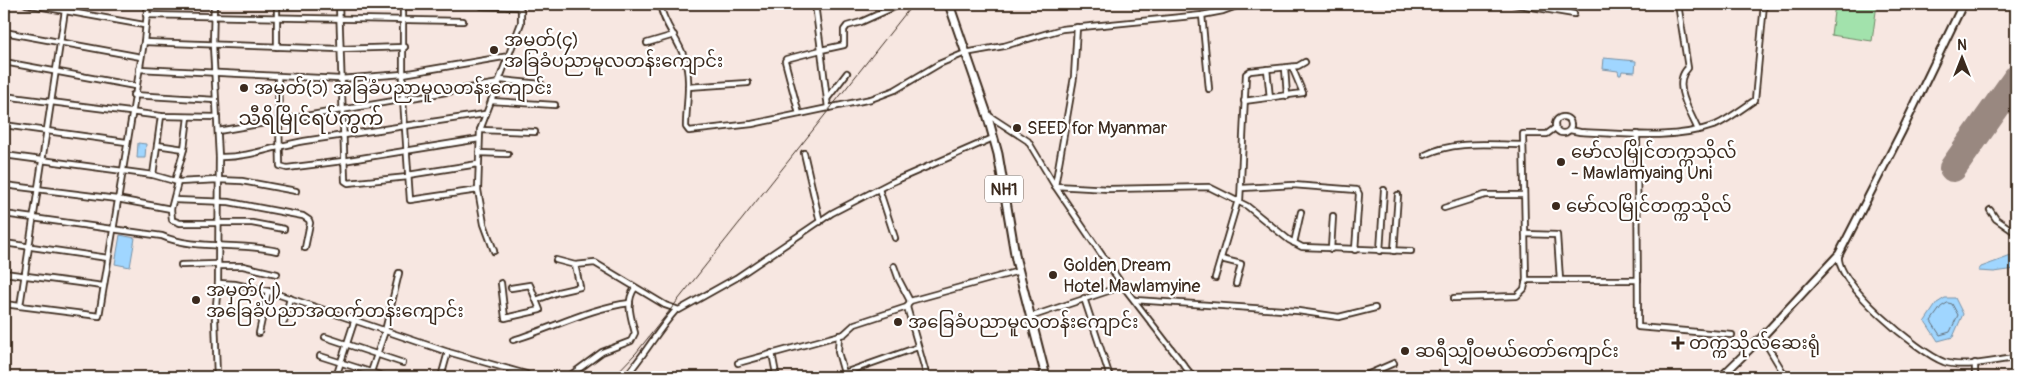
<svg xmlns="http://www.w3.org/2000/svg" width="2020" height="381" font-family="Pangolin,'Noto Sans Myanmar',sans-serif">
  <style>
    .green { fill: #a2e2ac; stroke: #6e8665 }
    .water { fill: #a0d6ff; stroke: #7891a5 }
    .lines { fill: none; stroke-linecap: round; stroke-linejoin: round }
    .shore { stroke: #636f78; stroke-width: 1 }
    .runway { stroke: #998880; stroke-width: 28 }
    .minor-casing { stroke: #3b2a1e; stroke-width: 8 }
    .secondary-casing { stroke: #3b2a1e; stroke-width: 10 }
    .trunk-casing { stroke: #3b2a1e; stroke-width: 11 }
    .minor { stroke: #fff; stroke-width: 4.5 }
    .secondary { stroke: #fff; stroke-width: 6 }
    .trunk { stroke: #fff; stroke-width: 7 }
    .rail { stroke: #3b2a1e; stroke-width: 1 }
    .poi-dot { fill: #3b2a1e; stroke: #fff; stroke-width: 2 }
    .labels { text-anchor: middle; stroke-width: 4.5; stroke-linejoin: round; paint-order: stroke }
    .shield { fill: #fff; stroke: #766a62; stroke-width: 1 }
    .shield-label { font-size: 16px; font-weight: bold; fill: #3b2a1e }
    .poi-label { font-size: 18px; fill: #3b2a1e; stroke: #fff; text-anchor: start }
    .quarter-label { font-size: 20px; fill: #3b2a1e; stroke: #fff }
  </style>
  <rect width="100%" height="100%" fill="#f7e7e1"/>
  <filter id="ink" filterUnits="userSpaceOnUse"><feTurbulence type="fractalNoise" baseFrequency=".02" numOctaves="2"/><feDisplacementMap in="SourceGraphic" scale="10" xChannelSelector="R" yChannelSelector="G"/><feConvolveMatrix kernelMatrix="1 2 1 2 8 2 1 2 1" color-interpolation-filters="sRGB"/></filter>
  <g filter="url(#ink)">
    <polygon class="green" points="1835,4 1877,4 1872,41 1831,35"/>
    <g class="water">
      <polygon points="1604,58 1636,61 1635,72 1622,71 1621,75 1619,75 1618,71 1603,69"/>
      <polygon points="138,143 146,144 145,158 137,158"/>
      <polygon points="120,235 135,238 130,267 115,264"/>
      <polygon points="2011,256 2016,256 2016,269 1994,272 1978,271 1981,267"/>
      <polygon points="1945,298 1955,298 1963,314 1953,337 1938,341 1925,321 1937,303"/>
    </g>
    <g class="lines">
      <polygon class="shore" points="1948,303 1952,304 1958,315 1950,332 1940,335 1931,321 1941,307"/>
      <polyline class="runway" points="1953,168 2016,79"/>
      <defs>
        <g id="minor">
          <polyline points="26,4 144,25"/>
          <polyline points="214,4 213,45 219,157 218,283 215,317 217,377"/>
          <polyline points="277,4 277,47"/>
          <polyline points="339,4 345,181 348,183 408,177"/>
          <polyline points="403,4 403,99 410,200 478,190"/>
          <polyline points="482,4 482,6 518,7 521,10 521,23 480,130 478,190 484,224 494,251"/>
          <path d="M 660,4 C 663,23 678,39 684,57 C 692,79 686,104 686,127 L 689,131 L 752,124 L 871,99 L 895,90 L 939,64 L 965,53 L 1004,46 L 1062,29 L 1202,15 L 1223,11 L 1242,4"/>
          <polyline points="1514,4 1574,14"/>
          <path d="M 1678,4 L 1688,68 C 1671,84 1691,113 1698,130"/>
          <polyline points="146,15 463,21"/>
          <polyline points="1202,15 1209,89"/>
          <polyline points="1077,27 1074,77 1055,186 1109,189 1209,187 1247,206 1289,240 1302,247 1411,251"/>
          <polyline points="4,32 141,57"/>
          <polyline points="144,42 339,49 405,47"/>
          <polyline points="647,43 674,35"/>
          <polyline points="4,62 135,86"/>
          <polyline points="1285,68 1287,96"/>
          <polyline points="139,69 340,79 403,74 509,56"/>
          <polyline points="1267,69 1270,98"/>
          <polyline points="278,76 280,166 287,168 343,161 479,139"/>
          <polyline points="500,80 541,84"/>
          <polyline points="688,87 748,83"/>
          <polyline points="133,95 215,100"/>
          <polyline points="4,96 161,116 217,117"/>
          <polyline points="827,99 847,73"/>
          <polyline points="491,101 555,105"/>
          <polyline points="1244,101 1303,93 1292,67"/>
          <polyline points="828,108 821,50 844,45 844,30 847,26 861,22 901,4"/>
          <polyline points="799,114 785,61 786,59 821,50 815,4"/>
          <polyline points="988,115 1028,141 1055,186 1123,286 1193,377"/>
          <circle cx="1563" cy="125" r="8"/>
          <polyline points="4,125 126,142"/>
          <polyline points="1555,128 1547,134 1523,134 1526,280 1638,280"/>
          <polyline points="480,130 535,132"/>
          <path d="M 1570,130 L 1580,132 C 1624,134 1674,140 1716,125 C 1729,119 1743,108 1755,100 L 1764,4"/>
          <polyline points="218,131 499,83"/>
          <polyline points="1637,134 1638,327 1732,335"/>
          <polyline points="157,145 184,149"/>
          <polyline points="479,153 508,154"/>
          <polyline points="804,153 820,222"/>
          <polyline points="4,155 153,175 178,182 218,180 242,181 296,191"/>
          <path d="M 1425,155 C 1456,140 1490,145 1523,145"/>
          <path d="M 219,157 C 248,158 275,146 304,141 L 485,114"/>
          <polyline points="153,175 161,116"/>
          <polyline points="408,175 478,164"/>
          <polyline points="175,181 184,149 188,117"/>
          <polyline points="4,185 117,199 171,209 172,220 180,223 252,223 284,229"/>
          <polyline points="1242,188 1293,185 1357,190 1359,194 1355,250"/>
          <polyline points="879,189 895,238"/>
          <polyline points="174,200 229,202 303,216 309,220 310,223 305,248"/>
          <polyline points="1240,201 1246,74 1250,71 1298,66 1305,62"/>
          <polyline points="1444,208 1485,195 1524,195"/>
          <polyline points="171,209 178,182"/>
          <polyline points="1990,210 1996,219 2016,233"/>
          <path d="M 4,214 L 162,236 C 193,250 240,242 277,251"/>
          <polyline points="1525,234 1557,235 1560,280"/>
          <polyline points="4,243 108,258"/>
          <polyline points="1294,243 1301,212"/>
          <polyline points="1331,249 1333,216"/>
          <polyline points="1380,251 1384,190"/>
          <polyline points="1394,251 1398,195"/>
          <path d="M 1839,255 C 1834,282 1919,353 1944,362 C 1965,369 1994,360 2016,358"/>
          <polyline points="1221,259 1241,264 1236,284"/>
          <polyline points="556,260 575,265 595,263 665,305 679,310 736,278 832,213 890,183 993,138"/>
          <polyline points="181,265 218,264"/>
          <polyline points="218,266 243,266 277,274"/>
          <polyline points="894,266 899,280 910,301"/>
          <polyline points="4,273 103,286"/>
          <polyline points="1215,278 1238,200"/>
          <polyline points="218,283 235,284 268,291 448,352 441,377"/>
          <polyline points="501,283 505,318 540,310 536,300 558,292 580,287 575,265"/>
          <polyline points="511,288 530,285 536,300"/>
          <polyline points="1084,298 1110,377"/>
          <polyline points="1454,298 1517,296 1524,289 1526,280"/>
          <polyline points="1135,300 1298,311 1339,317 1375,308"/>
          <polyline points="4,304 99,316 144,42 148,4"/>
          <polyline points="20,306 66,4"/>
          <polyline points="907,307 927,377"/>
          <polyline points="1030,317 1123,286"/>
          <polyline points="284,322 290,298"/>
          <polyline points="259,333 268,291"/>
          <polyline points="839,335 838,352 844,373 918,347"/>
          <polyline points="325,337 403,363"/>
          <polyline points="1762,337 1786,377"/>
          <path d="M 513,340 C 553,328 589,308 630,303"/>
          <polyline points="448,352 526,374 529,377"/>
          <polyline points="320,356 386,377"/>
          <polyline points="738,363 844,334 855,324 907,307 910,301 1019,271"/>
          <polyline points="371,372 385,331 399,273"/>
          <polyline points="336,377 354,322"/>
          <path d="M 568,377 L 602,352 L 631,341 L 635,333 C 631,317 625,302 635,288"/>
          <path d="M 625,377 C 644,356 657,331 676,310"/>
          <polyline points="764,377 776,374 772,353"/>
          <polyline points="1034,377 1045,374"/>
          <polyline points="1362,377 1394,363"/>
          <polyline points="1975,377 1975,363"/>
        </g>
        <polyline id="secondary" points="1721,377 1762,337 1839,254 1901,133 1963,4"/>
        <polyline id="trunk" points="949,4 987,114 998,154 1016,260 1046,377"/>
      </defs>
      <use href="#minor" class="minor-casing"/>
      <use href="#secondary" class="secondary-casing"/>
      <use href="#trunk" class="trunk-casing"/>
      <use href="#minor" class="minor"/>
      <use href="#secondary" class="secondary"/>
      <use href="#trunk" class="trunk"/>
      <polyline class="rail" points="613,377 636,353 913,4"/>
    </g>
  </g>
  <g class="poi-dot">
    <circle cx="494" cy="50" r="5"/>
    <circle cx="244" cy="88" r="5"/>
    <circle cx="1017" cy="128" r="5"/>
    <circle cx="1561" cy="162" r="5"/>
    <circle cx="1556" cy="206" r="5"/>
    <circle cx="1053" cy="275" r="5"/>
    <circle cx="196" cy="300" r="5"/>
    <circle cx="898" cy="322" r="5"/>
    <path d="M1675.5 335.5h5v5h5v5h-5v5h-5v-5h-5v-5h5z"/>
    <circle cx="1405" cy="351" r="5"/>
  </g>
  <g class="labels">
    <rect class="shield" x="985" y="175.5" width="38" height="27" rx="4"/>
    <g class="shield-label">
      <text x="1004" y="195">NH1</text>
    </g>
    <g class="poi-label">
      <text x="504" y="46">အမှတ်(၄)<tspan x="504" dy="21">အခြခံပညာမူလတန်းကျောင်း</tspan></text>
      <text x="254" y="94">အမှတ်(၁) အခြခံပညာမူလတန်းကျောင်း</text>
      <text x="1027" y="134">SEED for Myanmar</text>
      <text x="1571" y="158">မော်လမြိုင်တက္ကသိုလ်<tspan x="1571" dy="21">- Mawlamyaing Uni</tspan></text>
      <text x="1566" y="212">မော်လမြိုင်တက္ကသိုလ်</text>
      <text x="1063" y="271">Golden Dream<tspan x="1063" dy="21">Hotel Mawlamyine</tspan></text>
      <text x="206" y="296">အမှတ်(၂)<tspan x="206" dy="21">အခြေခံပညာအထက်တန်းကျောင်း</tspan></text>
      <text x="908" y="328">အခြေခံပညာမူလတန်းကျောင်း</text>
      <text x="1689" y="349">တက္ကသိုလ်ဆေးရုံ</text>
      <text x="1415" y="357">ဆရီသျှီဝမယ်တော်ကျောင်း</text>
    </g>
    <g class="quarter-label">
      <text x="311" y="125">သီရိမြိုင်ရပ်ကွက်</text>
    </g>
  </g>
  <rect width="2020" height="381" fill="none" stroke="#fff" stroke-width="20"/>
  <rect x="10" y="10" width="2000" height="361" fill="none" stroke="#3b2a1e" stroke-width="2" filter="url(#ink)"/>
  <g transform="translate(1962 58)" stroke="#ffffff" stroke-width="4" paint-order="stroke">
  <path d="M0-4L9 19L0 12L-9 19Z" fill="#3b2a1e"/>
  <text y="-8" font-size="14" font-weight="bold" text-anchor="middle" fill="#3b2a1e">N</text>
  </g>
</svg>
